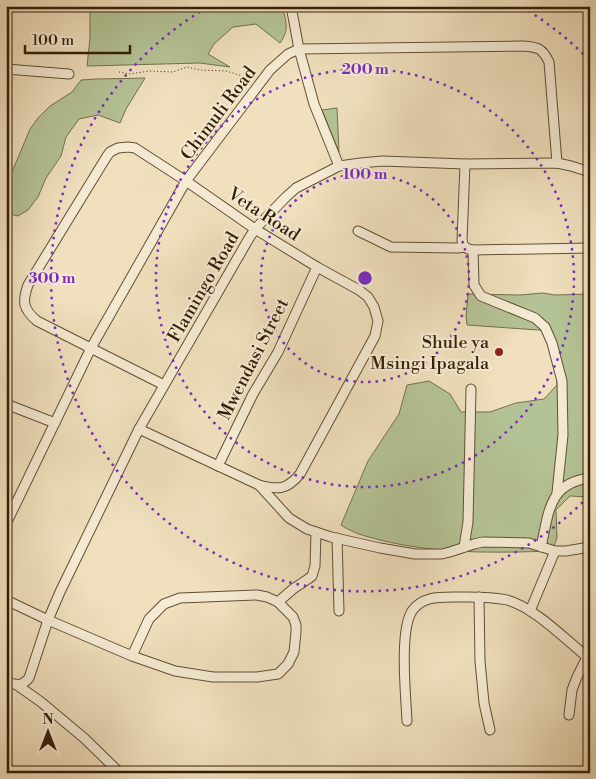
<svg xmlns="http://www.w3.org/2000/svg" width="596" height="779" font-family="'Libre Bodoni',serif">
  <style>
    .green { fill: #b4c395; stroke: #74704e }
    .lines { fill: none; stroke-linecap: round; stroke-linejoin: round }
    .minor-casing { stroke: #634e35; stroke-width: 11 }
    .path { stroke: #341e08; stroke-width: 1; stroke-dasharray: 1 2.5; stroke-linecap: butt }
    .minor { stroke: #f5ebd4; stroke-width: 9 }
    .ring { fill: none; stroke: #7b2cbf; stroke-width: 2.5; stroke-dasharray: 2.5 5 }
    .poi-dot { fill: #8f2418; stroke: #f5ebd4; stroke-width: 2 }
    .labels { text-anchor: middle; stroke-width: 4; stroke-linejoin: round; paint-order: stroke }
    .street-label { font-size: 18px; fill: #341e08; stroke: #f5ebd4 }
    .poi-label { font-size: 18px; fill: #341e08; stroke: #f5ebd4; text-anchor: end }
    .centre { fill: #7b2cbf; stroke: #f5ebd4; stroke-width: 2.5 }
    .ring-label { font-size: 15px; text-anchor: middle; font-weight: bold; fill: #7b2cbf; stroke: #f5ebd4; stroke-width: 4; stroke-linejoin: round; paint-order: stroke }
  </style>
  <rect width="100%" height="100%" fill="#f0e0bd"/>
  <filter id="stains"><feTurbulence type="fractalNoise" baseFrequency=".004" numOctaves="4"/><feColorMatrix values="0 0 0 0 .2 0 0 0 0 .09 0 0 0 0 .02 0 0 0 .5 -.17"/></filter>
  <radialGradient id="worn" r=".72"><stop offset=".6" stop-color="#630" stop-opacity="0"/><stop offset="1" stop-color="#630" stop-opacity=".3"/></radialGradient>
  <g class="green">
    <path d="M 90,6 L 282,6 C 286,22 290,29 280,43 L 256,24 L 233,27 L 214,44 L 208,54 L 230,67 L 200,63 L 87,66 L 90,38 Z"/>
    <path d="M 145,78 L 126,109 L 120,123 L 98,115 L 79,119 L 66,137 L 61,156 L 46,178 L 38,197 L 28,210 L 18,216 L 6,213 L 6,174 L 12,172 L 30,129 L 38,118 L 50,106 L 72,92 L 81,80 C 102,78 124,79 145,78 Z"/>
    <polygon points="337,108 339,152 322,110"/>
    <path d="M 543,293 L 555,295 L 590,294 L 590,497 L 570,496 L 556,510 L 557,538 L 552,551 C 495,553 436,554 380,540 C 365,536 355,534 341,525 L 368,461 L 399,414 L 407,385 L 429,381 L 450,394 L 461,412 L 490,412 L 516,403 L 544,399 L 557,385 L 556,347 L 552,331 L 467,325 L 466,316 L 468,294 L 520,295 Z"/>
  </g>
  <g class="lines">
    <defs>
      <g id="minor">
        <polyline points="291,6 299,49 314,104 339,166"/>
        <polyline points="6,69 69,74"/>
        <path d="M 465,164 L 462,240 C 463,247 466,249 473,250 L 590,248"/>
        <polyline points="358,231 391,247 458,248 464,247"/>
        <polyline points="473,250 474,285 481,296 535,318 545,327 552,343 562,381 563,435 557,493"/>
        <polyline points="6,404 55,423"/>
        <path d="M 139,429 L 259,485 C 278,490 287,490 300,474 L 375,336 L 378,321 L 374,307 L 368,297 L 359,290 L 317,267 L 255,229 L 186,181 L 135,148 L 128,147 L 118,148 L 110,152 L 107,156 L 28,285 C 22,302 23,309 37,321 L 164,385"/>
        <polyline points="218,466 253,394 278,352 317,267"/>
        <polyline points="259,485 289,518 307,529 331,537 380,548 415,554 442,554 450,552 474,544 483,542 529,543 555,551 566,551 590,547"/>
        <path d="M 6,524 L 91,348 L 186,181 L 270,70 L 288,54 L 299,49 L 523,46 C 538,47 542,48 549,62 L 557,163"/>
        <polyline points="337,538 339,611"/>
        <polyline points="464,547 468,522 471,389"/>
        <path d="M 541,547 C 549,513 548,483 590,478"/>
        <polyline points="479,597 480,661 484,703 490,730"/>
        <polyline points="6,600 48,620 132,656 175,671 213,677 257,677 278,674 288,664 294,652 296,632 296,625 293,617 278,602 267,597 257,595 180,598 164,604 149,619 132,656"/>
        <polyline points="278,602 293,589 308,579 312,576 315,566 316,532"/>
        <polyline points="530,611 555,551"/>
        <path d="M 6,682 C 17,685 21,687 29,678 L 48,620 L 60,592 L 139,429 L 248,240 L 255,229 L 286,197 L 296,188 L 339,166 L 361,163 L 382,161 L 465,164 L 557,163 L 571,166 L 590,172"/>
        <polyline points="17,685 41,702 84,738 120,773"/>
        <polyline points="569,715 572,690 577,677 587,657 590,656"/>
        <path d="M 407,721 C 406,697 399,631 412,611 C 422,597 437,597 453,597 C 471,597 489,596 507,600 C 534,607 565,639 587,657"/>
      </g>
    </defs>
    <use href="#minor" class="minor-casing"/>
    <polyline class="path" points="119,72 130,74 149,71 173,72 187,67 200,70 226,71 249,78 253,78"/>
    <use href="#minor" class="minor"/>
  </g>
  <g class="ring">
    <circle cx="365" cy="278" r="104"/>
    <circle cx="365" cy="278" r="209"/>
    <path d="M588 497A313 313 0 1 1 208 7M522 7A313 313 0 0 1 588 59"/>
  </g>
  <circle class="poi-dot" cx="499" cy="352" r="5"/>
  <g class="labels">
    <g class="street-label">
      <text transform="translate(218 113) rotate(-53)" y="6">Chimuli Road</text>
      <text transform="translate(264 214) rotate(33)" y="6">Veta Road</text>
      <text transform="translate(203 287) rotate(-60)" y="6">Flamingo Road</text>
      <text transform="translate(253 359) rotate(-63)" y="6">Mwendasi Street</text>
    </g>
    <g class="poi-label">
      <text x="489" y="348">Shule ya<tspan x="489" dy="21">Msingi Ipagala</tspan></text>
    </g>
  </g>
  <circle cx="365" cy="278" r="8" class="centre"/>
  <g class="ring-label">
    <text x="365" y="74">200 m</text>
    <text x="365" y="179">100 m</text>
    <text x="52" y="283">300 m</text>
  </g>
  <rect width="596" height="779" fill="none" stroke="#f0e0bd" stroke-width="25"/>
  <rect x="8" y="8" width="581" height="764" fill="none" stroke="#341e08" stroke-width="2.5"/>
  <rect x="12" y="12" width="571" height="754" fill="none" stroke="#341e08"/>
  <g transform="translate(48 732)" stroke="#f5ebd4" stroke-width="4" paint-order="stroke">
  <path d="M0-4L9 19L0 12L-9 19Z" fill="#341e08"/>
  <text y="-8" font-size="14" font-weight="bold" text-anchor="middle" fill="#341e08">N</text>
  </g>
  <path d="M25 45v8h105v-8" fill="none" stroke="#341e08" stroke-width="2.5"/>
  <text x="32" y="45" font-size="15" fill="#341e08" stroke="#f5ebd4" stroke-width="4" paint-order="stroke">100 m</text>
  <rect width="100%" height="100%" filter="url(#stains)"/>
  <rect width="100%" height="100%" fill="url(#worn)"/>
</svg>
